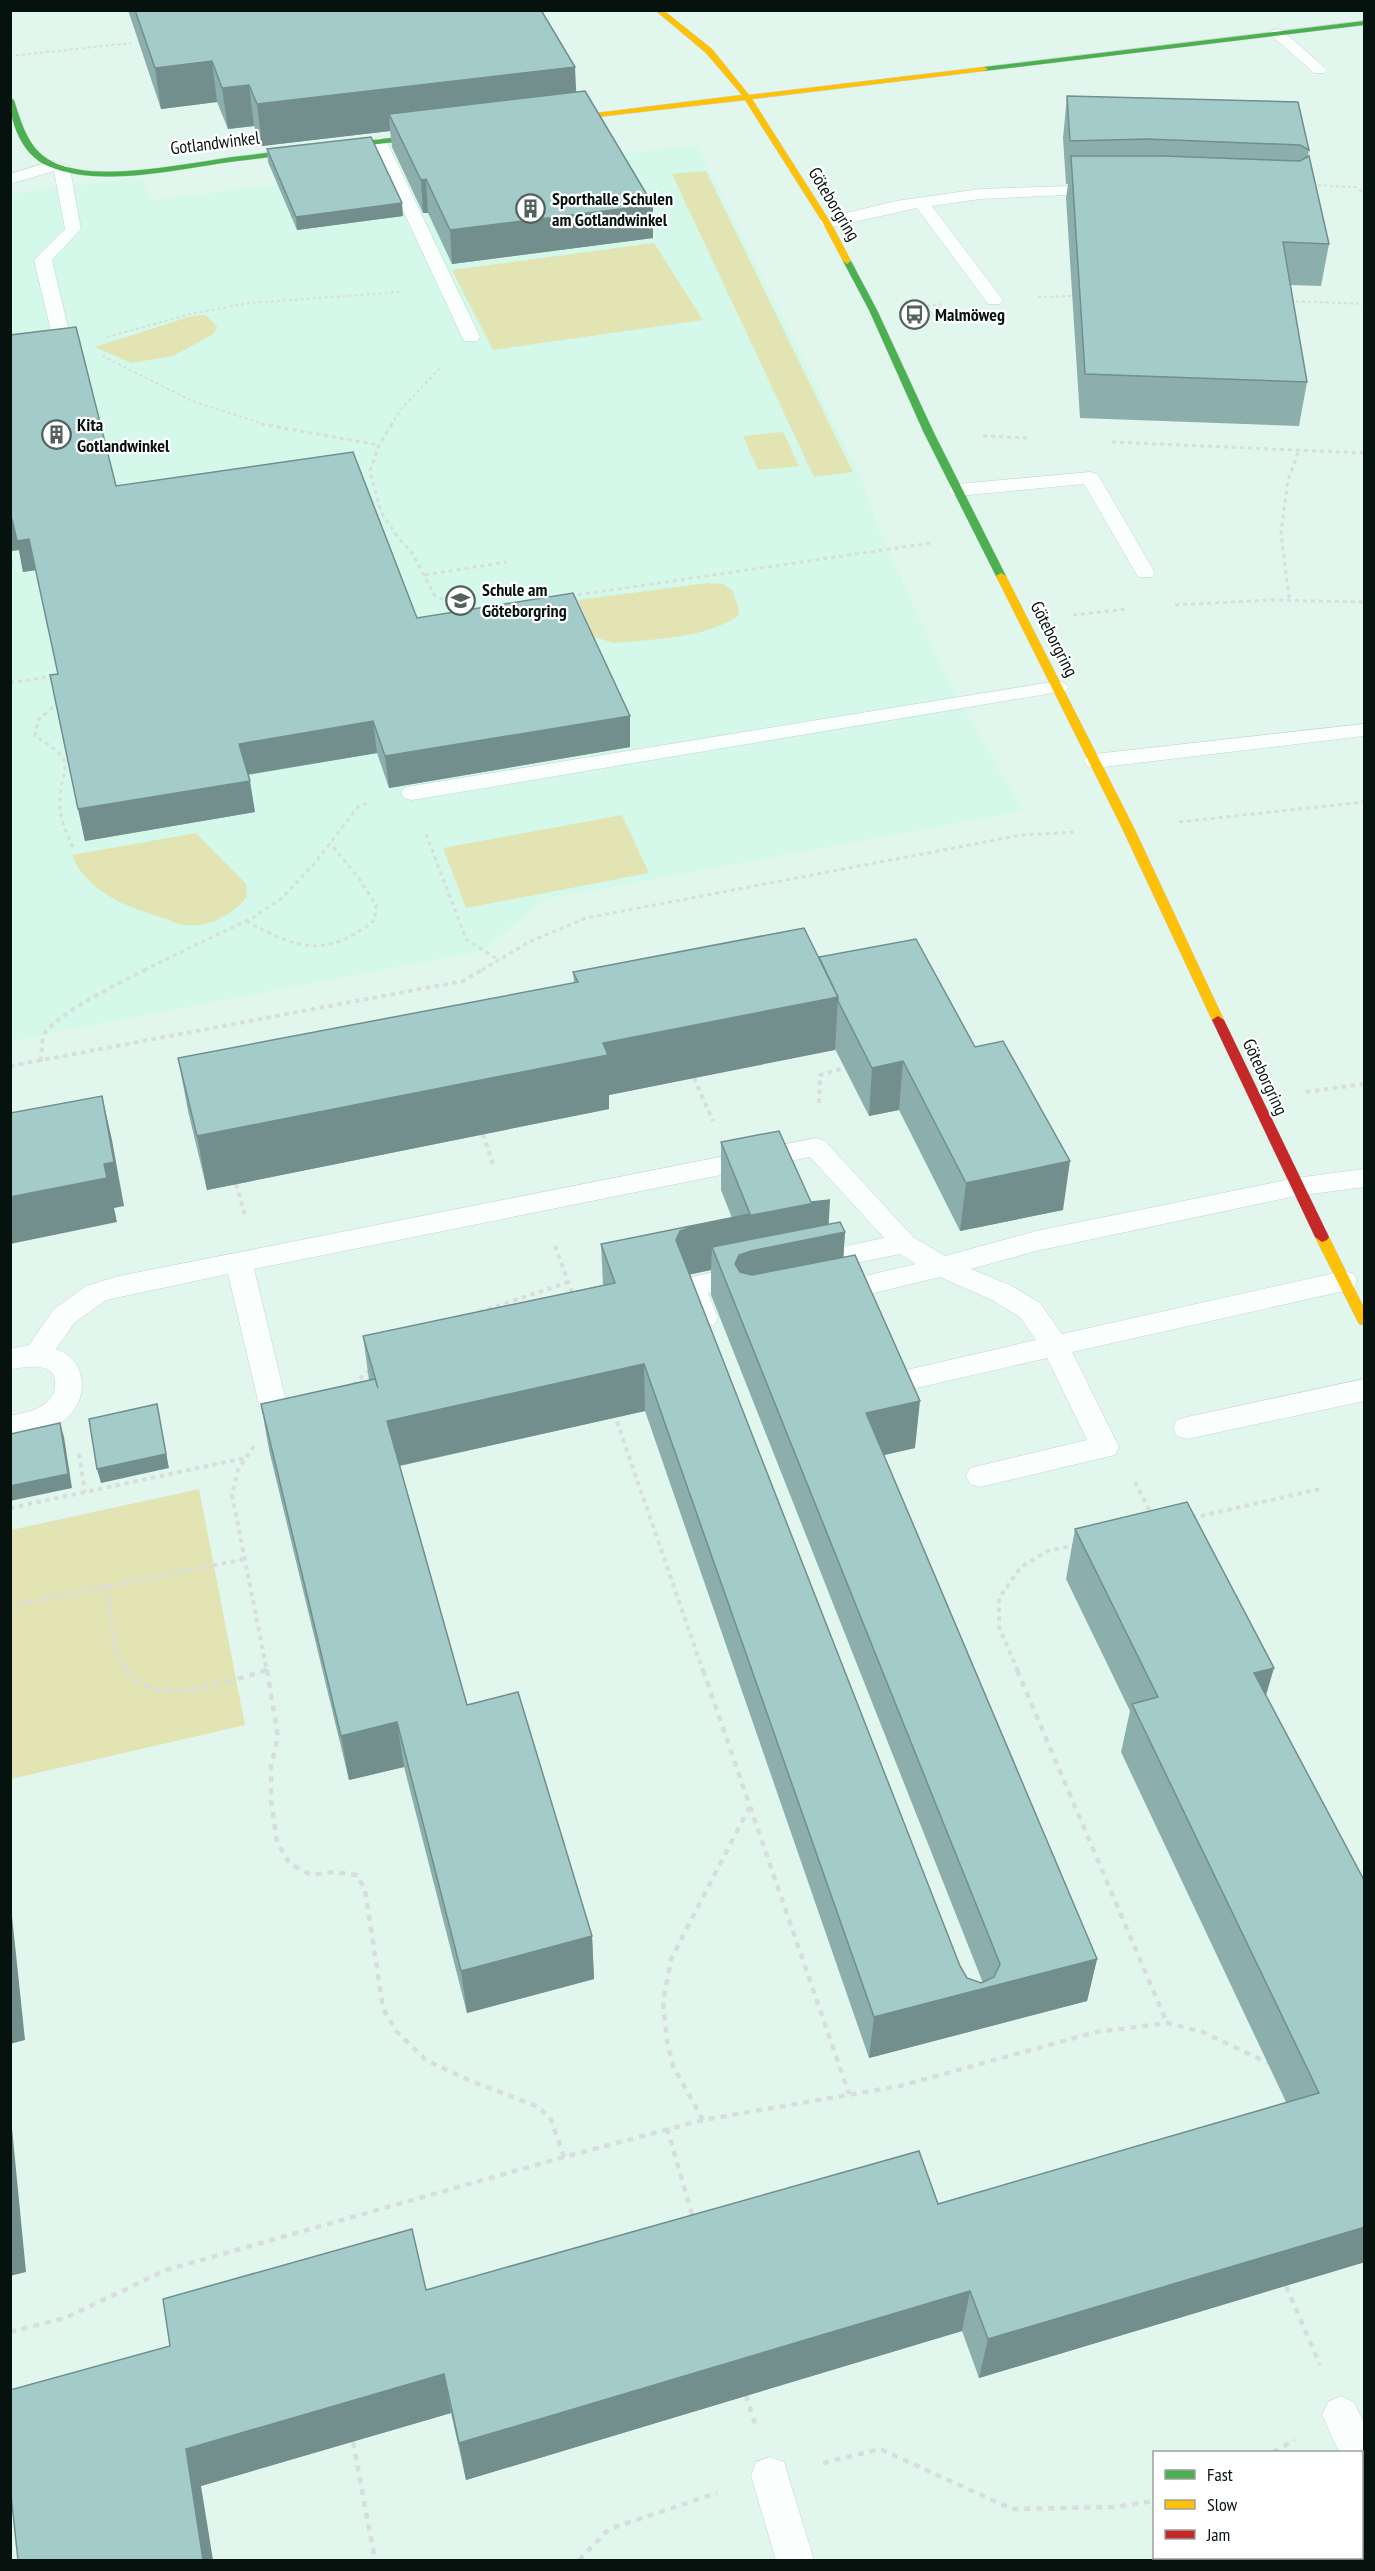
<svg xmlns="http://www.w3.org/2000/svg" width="1375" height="2571" font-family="'PT Sans Narrow',sans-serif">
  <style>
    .built { fill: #d4f8ea }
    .green { fill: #e2e4b3 }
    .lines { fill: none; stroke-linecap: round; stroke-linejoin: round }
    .lane-casing { stroke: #c4d4cd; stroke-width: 1 }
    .fast-casing { stroke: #c4d4cd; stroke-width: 1 }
    .slow-casing { stroke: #c4d4cd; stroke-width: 1 }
    .jam-casing { stroke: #c4d4cd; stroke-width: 1 }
    .path-far3 { stroke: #d8dedb; stroke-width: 2; stroke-dasharray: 3 3; stroke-linecap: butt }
    .path-far2 { stroke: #d8dedb; stroke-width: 3; stroke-dasharray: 4 4; stroke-linecap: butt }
    .path-far1 { stroke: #d8dedb; stroke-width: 4; stroke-dasharray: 4.5 4.5; stroke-linecap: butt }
    .path { stroke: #d8dedb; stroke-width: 4.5; stroke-dasharray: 6 6; stroke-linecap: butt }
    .lane { fill: #fafefc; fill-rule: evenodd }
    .fast { fill: #4caf50; fill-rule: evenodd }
    .slow { fill: #ffc107; fill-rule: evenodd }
    .jam { fill: #c62828; fill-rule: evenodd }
    .wall { fill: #8cafae; fill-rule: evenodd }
    .shaded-wall { fill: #728e8d }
    .building { fill: #a3cbca; stroke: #728e8d; stroke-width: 1.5 }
    .labels { text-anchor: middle; stroke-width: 4.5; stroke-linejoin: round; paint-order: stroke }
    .far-street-label { font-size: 18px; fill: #05120d; stroke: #fff }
    .far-poi-label { font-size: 18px; font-weight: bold; fill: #05120d; stroke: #fff; text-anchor: start }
  </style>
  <rect width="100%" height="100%" fill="#e1f7ee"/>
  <polygon class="built" points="697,145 859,473 879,529 943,671 1023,811 546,899 481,951 11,1041 10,194 141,177 151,200 328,178 334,188"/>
  <g class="green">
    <polygon points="706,171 853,472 814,477 672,174"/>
    <polygon points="654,243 703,320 493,350 452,270"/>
    <polygon points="205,315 217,326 214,334 173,356 131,363 95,347 192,316"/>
    <polygon points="783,432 799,466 758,470 743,436"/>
    <path d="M 708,583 L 723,584 L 732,590 L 739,609 L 738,616 C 703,639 654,639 614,643 L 594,637 L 578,600 Z"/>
    <polygon points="622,815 649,873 466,908 443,848"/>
    <path d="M 196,833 L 246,884 L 247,897 C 233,914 209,928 186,925 C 179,925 171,921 164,918 C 129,908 86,892 72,855 Z"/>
    <polygon points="199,1489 245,1725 11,1779 11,1530"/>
  </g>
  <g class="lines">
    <defs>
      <g id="lane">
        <polygon points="1277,29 1282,30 1324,67 1327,70 1324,73 1314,73 1272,36 1270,33 1272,30"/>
        <polygon points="379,137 387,142 480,337 477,341 465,341 462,337 371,142"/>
        <polygon points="52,161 68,166 70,169 81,229 52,260 72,344 69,348 57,348 54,344 34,260 65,229 54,171 10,184 10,174"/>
        <polygon points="1102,185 1108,187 1110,190 1108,193 980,199 932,206 1003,300 1000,304 988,304 917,208 827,228 819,223 821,219 896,201 980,189"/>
        <polygon points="1090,472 1097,474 1100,478 1155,573 1152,577 1138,577 1084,484 958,496 951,494 948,490 951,486 958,484"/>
        <polygon points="1058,681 1065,683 1069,687 1065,691 412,800 404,798 401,793 404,788 412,786"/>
        <polygon points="1364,724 1364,736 1095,768 1087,766 1084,761 1087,756 1095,754"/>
        <path d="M 816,1138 L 825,1141 L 913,1237 L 945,1256 L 1036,1231 L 1296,1178 L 1364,1169 L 1364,1187 L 1296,1196 L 1036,1251 L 971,1269 L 1012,1286 L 1040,1303 L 1062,1334 L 1344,1271 L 1354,1274 L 1357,1281 L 1354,1288 L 1344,1291 L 1072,1352 L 1119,1447 L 1115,1455 L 980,1487 L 970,1484 L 966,1476 L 970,1468 L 1087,1440 L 1047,1358 L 903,1391 L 893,1387 L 889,1380 L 893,1373 L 1036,1340 L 1020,1317 L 992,1300 L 940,1277 L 832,1303 L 822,1300 L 818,1293 L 822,1286 L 916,1264 L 900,1254 L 808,1273 L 799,1270 L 795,1263 L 799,1256 L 884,1238 L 810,1157 L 254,1269 L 287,1405 L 283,1413 L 273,1416 L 263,1413 L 259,1405 L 228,1274 L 106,1300 L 74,1323 L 56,1349 C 86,1359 90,1396 68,1417 C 53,1431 29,1434 10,1438 L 10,1416 C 23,1413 36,1411 46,1403 C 52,1398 54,1393 55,1386 C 58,1360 26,1367 10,1369 L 10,1349 L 29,1345 L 54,1309 L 86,1286 L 119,1276 Z"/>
        <polygon points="747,1265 757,1268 760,1275 757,1282 708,1293 718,1318 714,1325 704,1328 694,1325 678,1286 682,1279"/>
        <polygon points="1364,1379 1364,1401 1187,1439 1177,1436 1173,1428 1177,1420 1187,1417"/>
        <polygon points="1341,2396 1354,2402 1364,2423 1364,2468 1362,2470 1362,2452 1339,2452 1322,2415 1328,2402"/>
        <polygon points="770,2457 784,2462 814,2560 776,2560 751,2476 756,2462"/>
      </g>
      <g id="fast">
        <polygon points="1364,21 1364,25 984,71 980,69 984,67"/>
        <path d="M 10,98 L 14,100 C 21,122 28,149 51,161 C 96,185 190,162 241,156 C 306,148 371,140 436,133 L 440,135 L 436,137 C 370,145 303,153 237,161 C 180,168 103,189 48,166 C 22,155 10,123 10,98 Z"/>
        <polygon points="844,259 851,261 877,310 934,433 1006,576 1005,578 997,578 996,576 924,433 869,310 843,261"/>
      </g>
      <g id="slow">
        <polygon points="655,10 663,10 712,49 749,95 984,67 988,69 984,71 752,99 831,223 851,261 847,264 843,261 823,223 745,100 553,122 553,118 556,118 742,95 706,53"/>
        <polygon points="1001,573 1006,576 1134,828 1224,1020 1222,1023 1214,1023 1212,1020 1122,828 996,576"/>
        <polygon points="1322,1232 1329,1237 1364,1308 1364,1325 1359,1324 1357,1320 1315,1237"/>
      </g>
      <polygon id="jam" points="1218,1016 1224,1020 1329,1237 1327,1240 1322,1242 1315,1237 1212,1020"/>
    </defs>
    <use href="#lane" class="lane-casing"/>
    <use href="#fast" class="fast-casing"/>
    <use href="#slow" class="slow-casing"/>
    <use href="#jam" class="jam-casing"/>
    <g class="path-far3">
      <polyline points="10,56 131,43"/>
      <polyline points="1312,185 1355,187 1364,193"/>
      <polyline points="1038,297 1075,296"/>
      <polyline points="1290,301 1364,304"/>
      <polyline points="921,306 944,304"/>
      <polyline points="107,337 190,314 249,303 401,292"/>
      <polyline points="102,356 192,401 267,425"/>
      <polyline points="391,425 402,408 441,367"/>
    </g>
    <g class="path-far2">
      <polyline points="261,424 379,445"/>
      <polyline points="392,424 379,445 370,471 381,512 399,539 411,551 435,596 471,611"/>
      <polyline points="983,436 1030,438"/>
      <polyline points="1112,442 1364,453"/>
      <polyline points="10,563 13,563"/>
      <polyline points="425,575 506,562"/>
      <polyline points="570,596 931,543"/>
      <polyline points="1289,598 1281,533 1288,480 1299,450"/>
      <polyline points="1175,605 1270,600 1364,602"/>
      <polyline points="1073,615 1128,609"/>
      <polyline points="10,683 54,676"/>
      <path d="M 59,702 L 38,720 L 35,736 C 83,765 59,764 60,806 C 60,822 68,835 74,850"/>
      <polyline points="1179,822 1364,802"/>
      <polyline points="426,834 466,939 497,959"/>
      <path d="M 246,921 C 297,949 326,959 375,920 L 376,905 L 358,877 L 330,843"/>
      <polyline points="144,970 254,917 282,898 314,864 358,807 370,802"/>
      <polyline points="482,970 527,943 586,918 1022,835 1076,832"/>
    </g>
    <g class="path-far1">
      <path d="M 41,1061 C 42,1053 41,1040 45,1033 C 56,1014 125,980 147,969"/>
      <polyline points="10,1066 463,981 484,969"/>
      <polyline points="694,1078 713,1121"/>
      <polyline points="1306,1092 1364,1084"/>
      <polyline points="819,1103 820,1075 844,1068"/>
      <polyline points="483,1134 493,1164"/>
      <polyline points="236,1184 245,1215"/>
      <polyline points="555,1246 573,1295"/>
      <polyline points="479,1312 569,1282"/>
      <polyline points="353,1385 372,1368"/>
      <polyline points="614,1413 703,1671"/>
      <polyline points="254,1446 238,1470 232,1495 267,1671"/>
      <polyline points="79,1454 85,1492"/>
      <polyline points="1135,1482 1152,1515"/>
      <polyline points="10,1508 245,1458"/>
      <polyline points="1192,1518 1324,1488"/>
      <path d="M 106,1586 C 110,1615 111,1646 127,1671"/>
      <polyline points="10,1606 245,1559"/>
      <polyline points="263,1671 267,1670"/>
      <polyline points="1018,1671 999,1627 999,1598 1021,1567 1047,1551 1077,1545"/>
    </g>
    <g class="path">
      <path d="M 126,1670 C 151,1712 231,1680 267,1670"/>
      <polyline points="267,1670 278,1737 271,1766 271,1801 277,1842 290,1864 311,1875 334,1872 357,1875 365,1890 383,2008 396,2031 426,2060 466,2079 536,2106 550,2117 564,2157"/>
      <polyline points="703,1670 849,2094"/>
      <polyline points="1017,1670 1167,2023"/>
      <polyline points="703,2120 673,2066 667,2041 663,2002 671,1959 749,1808"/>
      <polyline points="667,2128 693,2218"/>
      <polyline points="1286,2286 1320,2365"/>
      <polyline points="10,2332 65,2318 166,2270 564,2157 703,2120 900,2086 1096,2032 1167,2023 1203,2032 1268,2063"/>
      <polyline points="746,2395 755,2424"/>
      <polyline points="353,2442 375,2560"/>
      <polyline points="1273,2452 1295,2440"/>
      <polyline points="823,2463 880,2449 1012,2509 1115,2507 1154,2501"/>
      <polyline points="579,2560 609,2529 717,2493"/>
    </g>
    <use href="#lane" class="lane"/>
    <use href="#fast" class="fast"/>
    <use href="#slow" class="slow"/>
    <use href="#jam" class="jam"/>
  </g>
  <g class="wall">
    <polygon points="128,10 541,10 576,92 653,205 653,238 452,264 428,213 423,213 392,147 390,131 262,146 254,126 228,129 217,102 161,109"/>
    <polygon points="1067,96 1298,102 1309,150 1308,157 1329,244 1321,286 1290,285 1307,382 1299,426 1080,418 1066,198 1068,184 1066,184 1063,138"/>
    <polygon points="267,149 403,216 297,230 268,162"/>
    <polygon points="10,335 116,486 417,618 630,716 630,747 389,788 377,753 248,775 255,812 85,841 50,675 58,674 36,570 23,572 19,550 10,551"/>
    <polygon points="819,957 1063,1210 960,1231 899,1110 869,1116 835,1049 609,1095 609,1109 207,1190 188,1111 178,1058 574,983 573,972"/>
    <path d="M 721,1142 L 811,1202 L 829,1224 L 845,1232 L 843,1257 L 915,1448 L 884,1455 L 1097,1959 L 1087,2001 L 869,2058 L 645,1411 L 400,1466 L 467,1705 L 592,1936 L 594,1979 L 467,2013 L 404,1767 L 349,1780 L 269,1450 L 261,1404 L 369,1380 L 363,1336 L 603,1285 L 601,1244 L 732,1218 L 721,1190 ZM 711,1270 L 711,1295 L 983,1983 L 981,1983 L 967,1978 L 960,1966 L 689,1275 Z"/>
    <polygon points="1075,1529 1266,1696 1365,2262 979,2378 962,2331 466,2480 451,2413 201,2486 18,2560 426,2290 938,2204 1286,2102 1121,1752 1130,1711 1066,1579"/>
  </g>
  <g class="shaded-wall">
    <polygon points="212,61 217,102 161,109 155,68"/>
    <polygon points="575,67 577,108 389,114 390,131 262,146 257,104"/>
    <polygon points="249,85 254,126 228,129 222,88"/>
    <polygon points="426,179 428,213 423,213 421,180"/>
    <polygon points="402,203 403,216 297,230 296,217"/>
    <polygon points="653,205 653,238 452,264 450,230"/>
    <polygon points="10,519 12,519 29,539 36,570 23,572 19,550 10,551"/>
    <polygon points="630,716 630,747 389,788 385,756"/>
    <polygon points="373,721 377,753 244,775 239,744"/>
    <polygon points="250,781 255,812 85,841 78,809"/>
    <polygon points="838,997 835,1050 609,1095 609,1109 207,1190 197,1136 603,1043"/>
    <polygon points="903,1061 899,1110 869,1116 872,1068"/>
    <polygon points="102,1096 112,1140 124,1206 114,1208 117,1222 10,1244 10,1197 104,1164"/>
    <polygon points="1070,1161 1063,1210 960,1231 966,1183"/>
    <polygon points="830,1200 828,1236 845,1232 842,1280 749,1298 712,1247 711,1270 691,1274 680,1278 676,1240 680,1231 691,1227"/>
    <polygon points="644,1364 645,1411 393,1467 387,1421"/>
    <polygon points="920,1401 915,1448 862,1460 866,1413"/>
    <polygon points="157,1404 169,1468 101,1483 97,1469"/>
    <polygon points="60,1423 64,1437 72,1488 10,1501 10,1486"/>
    <polygon points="1274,1668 1260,1716 1254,1673"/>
    <polygon points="397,1722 404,1767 349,1780 341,1736"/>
    <polygon points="10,1897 25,2040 10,2044"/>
    <polygon points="592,1936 594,1979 467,2013 461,1971"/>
    <polygon points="1097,1959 1087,2001 869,2058 874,2017"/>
    <polygon points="10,2108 26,2272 10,2276"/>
    <polygon points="1365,2227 1365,2262 979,2378 988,2339"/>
    <polygon points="970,2291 962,2331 466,2480 459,2443"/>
    <polygon points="444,2374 451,2413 201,2486 213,2560 203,2560 186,2449"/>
  </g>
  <g class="building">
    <polygon points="135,10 541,10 575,67 257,104 249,85 222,88 212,61 155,68"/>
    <polygon points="585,91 653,205 450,230 426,179 421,180 389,114"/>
    <polygon points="1067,96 1298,102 1309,150 1300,145 1147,139 1070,141"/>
    <polygon points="371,137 402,203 296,217 267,149"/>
    <polygon points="1071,156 1163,156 1300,161 1309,156 1329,244 1283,242 1307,382 1085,374"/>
    <polygon points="76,327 116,486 353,452 417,618 573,593 630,716 385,756 373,721 239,744 250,781 78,809 50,675 58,674 29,539 17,541 12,519 10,519 10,335"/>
    <polygon points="804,928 838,997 603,1043 608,1055 197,1136 178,1058 578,982 573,972"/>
    <polygon points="916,939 975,1047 1003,1041 1070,1161 966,1183 903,1061 872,1068 838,1001 838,997 819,957"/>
    <polygon points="102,1096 114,1162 104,1164 107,1178 10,1197 10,1113"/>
    <polygon points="779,1131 811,1202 830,1200 691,1227 680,1231 676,1240 960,1966 967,1978 981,1983 994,1977 1000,1964 712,1247 840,1222 845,1232 751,1251 739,1255 735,1264 740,1272 752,1275 855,1255 920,1401 866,1413 1097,1959 874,2017 644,1364 387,1421 467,1705 518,1692 592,1936 461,1971 397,1722 341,1736 261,1404 375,1379 378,1388 363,1336 615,1283 601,1244 750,1214 721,1142"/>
    <polygon points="157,1404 166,1454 97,1469 89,1419"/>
    <polygon points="60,1423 68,1474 10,1486 10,1434"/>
    <polygon points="1187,1502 1274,1668 1254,1673 1365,1882 1365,2227 988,2339 970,2291 459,2443 444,2374 186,2449 203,2560 18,2560 10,2485 10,2390 170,2346 163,2299 412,2229 426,2290 919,2151 938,2204 1319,2093 1132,1704 1158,1697 1075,1529"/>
  </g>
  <defs>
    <symbol id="building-ring" viewBox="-11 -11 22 22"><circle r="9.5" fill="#fff" stroke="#52625c" stroke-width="1.5"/><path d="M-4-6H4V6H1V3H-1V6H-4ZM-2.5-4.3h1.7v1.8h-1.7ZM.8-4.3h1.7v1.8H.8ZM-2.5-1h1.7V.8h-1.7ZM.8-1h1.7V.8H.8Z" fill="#52625c"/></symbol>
    <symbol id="bus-ring" viewBox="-11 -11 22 22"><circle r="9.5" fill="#fff" stroke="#52625c" stroke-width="1.5"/><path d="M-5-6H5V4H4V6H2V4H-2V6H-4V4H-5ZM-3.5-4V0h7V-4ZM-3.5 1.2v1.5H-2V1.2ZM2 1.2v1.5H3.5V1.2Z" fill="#52625c"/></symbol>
    <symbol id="school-ring" viewBox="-11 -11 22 22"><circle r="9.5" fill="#fff" stroke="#52625c" stroke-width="1.5"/><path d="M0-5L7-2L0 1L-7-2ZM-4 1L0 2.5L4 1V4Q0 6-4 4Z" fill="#52625c"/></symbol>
  </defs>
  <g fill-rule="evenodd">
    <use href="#building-ring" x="514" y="192" width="33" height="33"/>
    <use href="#bus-ring" x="898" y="298" width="33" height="33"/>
    <use href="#building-ring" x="40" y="418" width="33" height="33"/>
    <use href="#school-ring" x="444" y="584" width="33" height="33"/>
  </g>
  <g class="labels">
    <g class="far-street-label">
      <text transform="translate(215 143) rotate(-7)" y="6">Gotlandwinkel</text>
      <text transform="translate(834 204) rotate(59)" y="6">Göteborgring</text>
      <text transform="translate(1054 639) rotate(63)" y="6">Göteborgring</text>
      <text transform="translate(1265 1077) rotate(65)" y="6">Göteborgring</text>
    </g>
    <g class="far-poi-label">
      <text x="552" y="205">Sporthalle Schulen<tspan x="552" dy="21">am Gotlandwinkel</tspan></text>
      <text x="935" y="321">Malmöweg</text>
      <text x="77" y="431">Kita<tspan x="77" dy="21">Gotlandwinkel</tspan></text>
      <text x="482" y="596">Schule am<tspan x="482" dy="21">Göteborgring</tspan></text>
    </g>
  </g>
  <rect width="1375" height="2571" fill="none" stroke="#05120d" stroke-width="24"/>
  <rect x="1153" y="2451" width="210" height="108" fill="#ffffff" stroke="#9ba09e" stroke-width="1.5"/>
  <rect x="1165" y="2470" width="30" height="9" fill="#4caf50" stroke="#9ba09e" stroke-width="1.5"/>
  <text x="1207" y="2481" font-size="18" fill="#05120d">Fast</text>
  <rect x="1165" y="2500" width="30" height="9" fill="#ffc107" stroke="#9ba09e" stroke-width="1.5"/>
  <text x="1207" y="2511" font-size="18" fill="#05120d">Slow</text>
  <rect x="1165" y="2530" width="30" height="9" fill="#c62828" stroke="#9ba09e" stroke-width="1.5"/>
  <text x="1207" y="2541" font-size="18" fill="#05120d">Jam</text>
</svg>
